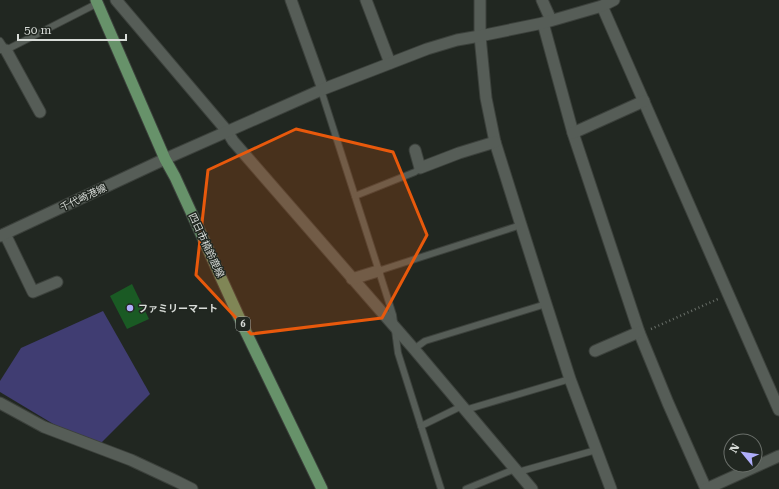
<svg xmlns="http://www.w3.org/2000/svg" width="779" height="489" font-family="'Roboto Serif','Noto Sans JP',serif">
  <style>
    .green { fill: #403d72 }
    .building { fill: #1a5a24 }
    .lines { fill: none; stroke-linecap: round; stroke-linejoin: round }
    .service-casing { stroke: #3c413c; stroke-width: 8 }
    .minor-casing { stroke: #3c413c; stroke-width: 13 }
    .secondary-casing { stroke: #3c413c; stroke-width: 13 }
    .primary-casing { stroke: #3c413c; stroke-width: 13 }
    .path { stroke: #6a706a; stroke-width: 2.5; stroke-dasharray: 1 3; stroke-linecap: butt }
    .service { stroke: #565d57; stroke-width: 6 }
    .minor { stroke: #565d57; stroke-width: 11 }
    .secondary { stroke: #565d57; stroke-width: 11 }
    .primary { stroke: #67926a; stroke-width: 11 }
    .marked { fill: #e8590c; fill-opacity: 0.2; stroke: #e8590c; stroke-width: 3; stroke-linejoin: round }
    .poi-dot { fill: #afaefa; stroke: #212721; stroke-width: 1.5 }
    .labels { text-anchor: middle; stroke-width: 3; stroke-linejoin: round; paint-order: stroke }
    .shield { fill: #212721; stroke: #a1a6a1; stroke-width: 1 }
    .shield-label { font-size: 9px; font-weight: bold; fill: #d8dcd8 }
    .street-label { font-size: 10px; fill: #d8dcd8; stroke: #212721 }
    .poi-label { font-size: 10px; font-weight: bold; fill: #d8dcd8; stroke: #212721; text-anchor: start }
  </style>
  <rect width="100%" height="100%" fill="#212721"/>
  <polygon class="green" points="103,311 150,394 100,444 60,428 0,392 0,381 21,348"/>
  <polygon class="building" points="132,284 149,319 127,329 110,296"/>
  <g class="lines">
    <defs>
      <g id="service">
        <polyline points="0,41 6,50"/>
        <polyline points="0,50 6,50 98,3"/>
        <polyline points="321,90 393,315 398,353 441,489"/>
        <polyline points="355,196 415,172 420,168"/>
        <polyline points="378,271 521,225"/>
        <polyline points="414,349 425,341 546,304"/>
        <polyline points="465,410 570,379"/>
        <polyline points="421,426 462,406"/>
        <polyline points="518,472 596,450"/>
        <polyline points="466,489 515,469"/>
      </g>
      <g id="minor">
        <polyline points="116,0 227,131 233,141 414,349 462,406 532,489"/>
        <polyline points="291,0 323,89"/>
        <polyline points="366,0 390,63"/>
        <polyline points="480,0 480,36 486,98 495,142 521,225 546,304 570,379 611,489"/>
        <polyline points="542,0 551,20"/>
        <polyline points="602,6 779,410"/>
        <polyline points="543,23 573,133 639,332 668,403 706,489"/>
        <polyline points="6,50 40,112"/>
        <polyline points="573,133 644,101"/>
        <polyline points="415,150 420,168 459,153 495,142"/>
        <polyline points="165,159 321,90 427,49 457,40 480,36 543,23 602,6 614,0"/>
        <polyline points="5,234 33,292 57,282"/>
        <polyline points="352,279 378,271"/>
        <polyline points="595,351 639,332"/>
        <polyline points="0,403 44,427 131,460 176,481 192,489"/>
        <polyline points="706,489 779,456"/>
      </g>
      <polyline id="secondary" points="0,236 165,159"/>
      <polyline id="primary" points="96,0 165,159 175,177 244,328 322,489"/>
    </defs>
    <use href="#service" class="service-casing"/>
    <use href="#minor" class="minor-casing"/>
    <use href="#secondary" class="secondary-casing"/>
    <use href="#primary" class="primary-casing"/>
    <polyline class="path" points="651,329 718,299"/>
    <use href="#service" class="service"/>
    <use href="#minor" class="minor"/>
    <use href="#secondary" class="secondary"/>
    <use href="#primary" class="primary"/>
  </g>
  <path class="marked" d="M 296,129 L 393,152 L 427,235 L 382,318 L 251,334 L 196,275 L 208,170 Z"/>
  <circle class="poi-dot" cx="130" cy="308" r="4"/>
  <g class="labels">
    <rect class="shield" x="236" y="317" width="14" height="14" rx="3"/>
    <g class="shield-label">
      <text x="243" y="327">6</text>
    </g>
    <g class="street-label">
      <text transform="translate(83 197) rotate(-25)" y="4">千代崎港線</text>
      <text transform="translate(207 245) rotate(65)" y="4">四日市楠鈴鹿線</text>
    </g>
    <g class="poi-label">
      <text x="138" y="312">ファミリーマート</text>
    </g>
  </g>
  <g transform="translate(743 453) rotate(299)"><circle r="19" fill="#212721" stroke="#6a6f6a"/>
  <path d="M0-3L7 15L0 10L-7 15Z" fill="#afaefa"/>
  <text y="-6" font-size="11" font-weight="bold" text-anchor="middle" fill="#d8dcd8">N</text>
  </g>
  <path d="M18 34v6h108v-6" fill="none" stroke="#d8dcd8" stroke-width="2"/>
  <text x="24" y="34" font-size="12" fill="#d8dcd8" stroke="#212721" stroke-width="3" paint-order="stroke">50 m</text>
</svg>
